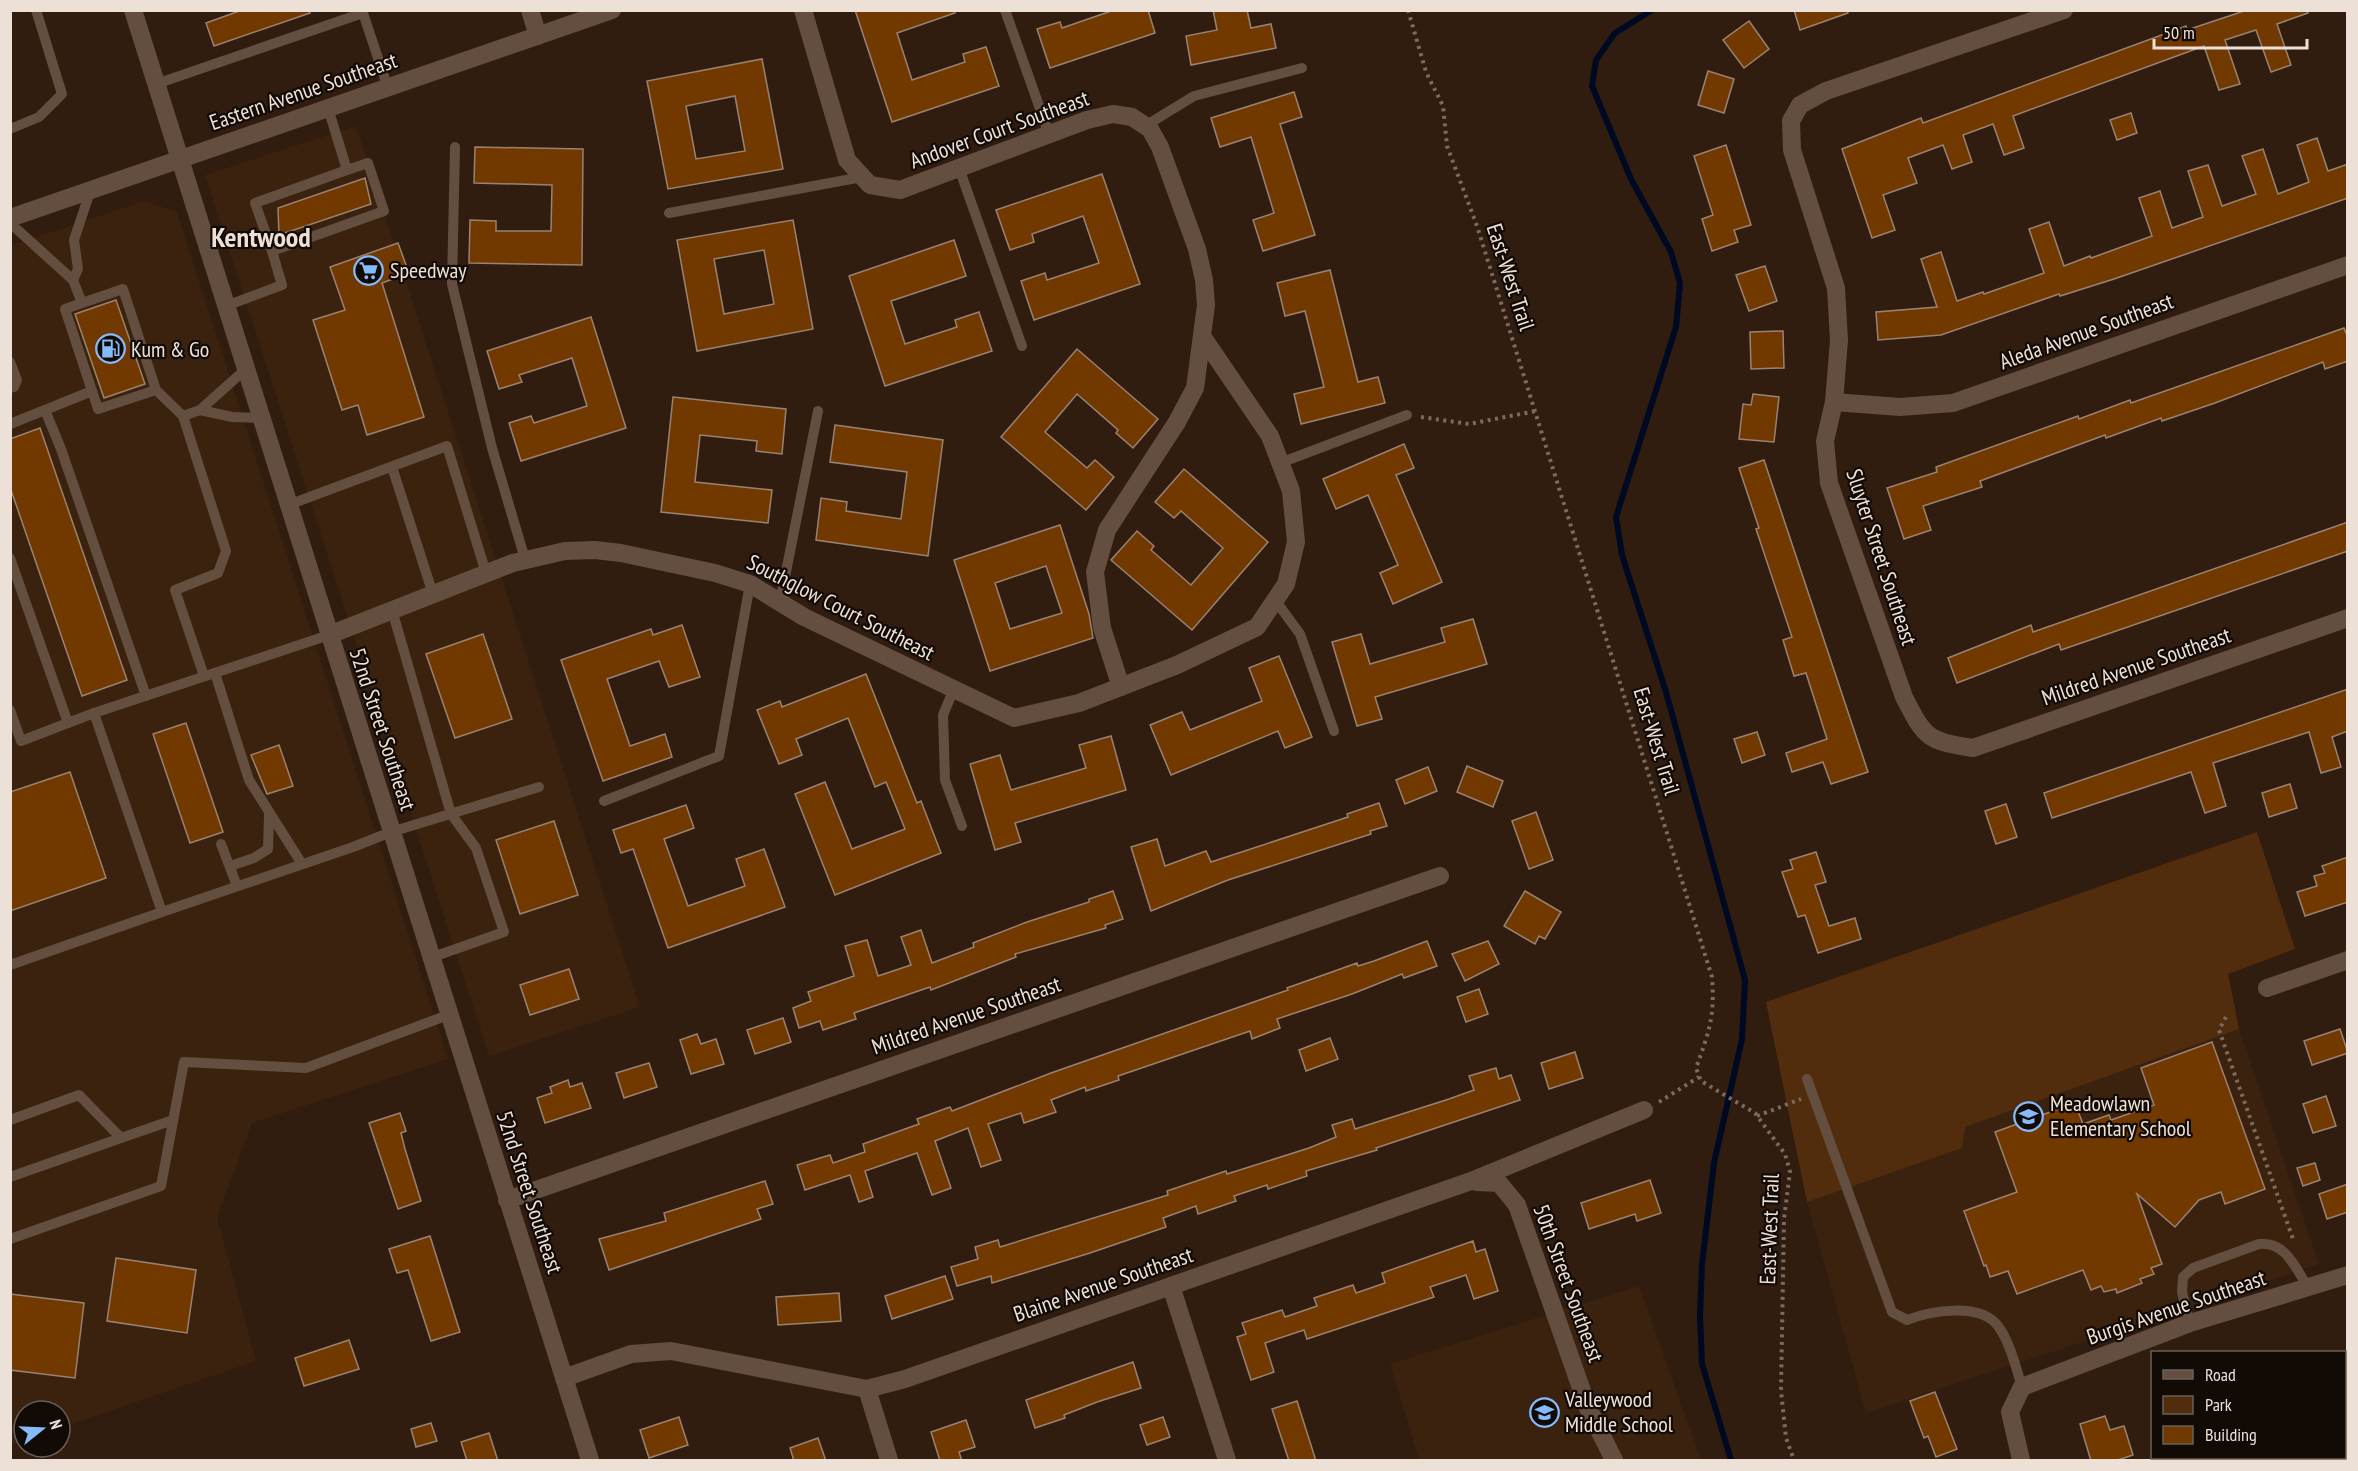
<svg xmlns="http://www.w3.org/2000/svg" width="2358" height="1471" font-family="'PT Sans Narrow',sans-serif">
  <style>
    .built { fill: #3a220f }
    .green { fill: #512d0d }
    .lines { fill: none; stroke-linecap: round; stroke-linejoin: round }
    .stream { stroke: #000922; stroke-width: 6 }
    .building { fill: #713900; stroke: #9a8272; stroke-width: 1.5; fill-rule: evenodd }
    .path { stroke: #7b6a5f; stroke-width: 4; stroke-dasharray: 3 4.5; stroke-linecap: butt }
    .lane { stroke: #634e3f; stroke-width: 10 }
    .street { stroke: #634e3f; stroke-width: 18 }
    .secondary { stroke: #634e3f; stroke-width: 18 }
    .labels { text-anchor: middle; stroke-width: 4.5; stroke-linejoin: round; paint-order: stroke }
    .street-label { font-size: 22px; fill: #ede0d7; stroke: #120a05 }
    .poi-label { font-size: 22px; fill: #ede0d7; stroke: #120a05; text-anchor: start }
    .district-label { font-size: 28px; font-weight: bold; fill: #ede0d7; stroke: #120a05 }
  </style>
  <rect width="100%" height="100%" fill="#301d10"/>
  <g class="built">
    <polygon points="356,126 640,1007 489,1056 205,175"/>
    <polygon points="144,201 177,212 448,1059 252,1123 217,1217 256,1361 60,1428 60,1411 24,1411 24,1440 11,1445 10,246"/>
    <polygon points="2257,832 2295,949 2228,974 2239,1029 2319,1264 1866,1413 1807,1202 1766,1002"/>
    <polygon points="1639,1286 1701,1460 1419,1460 1390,1364"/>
  </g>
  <polygon class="green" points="2257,832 2295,949 2228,974 2239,1029 1965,1127 1962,1148 1807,1202 1766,1002"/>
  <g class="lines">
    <polyline class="stream" points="1652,10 1615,33 1596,60 1592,86 1631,179 1671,252 1680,283 1676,327 1616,517 1622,555 1666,692 1745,980 1742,1039 1714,1163 1702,1264 1700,1316 1702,1364 1731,1460"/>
  </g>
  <g class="building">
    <polygon points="242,10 309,10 310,13 214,46 206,23"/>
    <polygon points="855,10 955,10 955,13 897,33 912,80 965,62 963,54 986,47 999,86 892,122"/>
    <polygon points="1114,10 1148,10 1155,33 1050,68 1037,29 1060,22 1062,28"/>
    <polygon points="1213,10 1247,10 1251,28 1271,24 1276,48 1191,65 1186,36 1217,30"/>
    <polygon points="1794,10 1847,10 1848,13 1800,30"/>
    <polygon points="2247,10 2307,10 2308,13 2277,24 2291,65 2271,72 2256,30 2225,40 2240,84 2219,90 2204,46 2013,116 2024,148 2004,155 1993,124 1963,135 1972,162 1952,169 1943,145 1908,158 1917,183 1883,195 1895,230 1872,238 1842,149 1921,118 1923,123 2186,26 2187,30"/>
    <polygon points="1749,21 1769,49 1744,68 1723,40"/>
    <path d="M 762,59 L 783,169 L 668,189 L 647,81 ZM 735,96 L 745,151 L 696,159 L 686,106 Z"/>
    <polygon points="1708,71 1734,79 1724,113 1698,105"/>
    <polygon points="1294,92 1302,117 1280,124 1315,235 1263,251 1253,220 1274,213 1251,137 1220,147 1211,118"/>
    <polygon points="2131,113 2137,133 2117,140 2110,120"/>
    <polygon points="2317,138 2328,171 2348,164 2348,198 2114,279 2060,296 2059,294 1941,335 1878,340 1876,312 1937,307 1921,259 1941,252 1957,301 1983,292 1984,294 2044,273 2029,229 2049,222 2064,266 2090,256 2091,258 2152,236 2139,198 2160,191 2172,228 2203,217 2188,171 2208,165 2222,206 2256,194 2242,156 2263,149 2278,194 2309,182 2297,145"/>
    <polygon points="1726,145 1751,225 1734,230 1738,242 1712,251 1702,219 1713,215 1694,156"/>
    <polygon points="475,147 583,149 582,265 469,263 470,220 496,221 496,231 551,231 552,185 474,183"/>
    <polygon points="1102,174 1140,284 1034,320 1021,281 1045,273 1047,280 1099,263 1083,216 1032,234 1034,242 1010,250 996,210"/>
    <polygon points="365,178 371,204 279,235 278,208"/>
    <path d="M 793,220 L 813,329 L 697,351 L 677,240 ZM 764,250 L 774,304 L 724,314 L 714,259 Z"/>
    <polygon points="954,240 966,276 891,301 905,344 957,327 955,320 979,312 992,351 885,386 849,276"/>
    <polygon points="398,243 409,273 382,283 424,417 367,435 358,405 342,410 313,320 345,310 330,267"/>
    <polygon points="1765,266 1777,301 1749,311 1736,275"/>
    <polygon points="1330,270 1358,382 1378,377 1385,403 1301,424 1294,394 1324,387 1305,311 1285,316 1277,283"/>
    <polygon points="116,300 145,384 104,398 75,314"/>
    <polygon points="591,317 626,428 521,461 509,423 531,416 534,423 587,406 572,358 519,375 522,382 499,389 487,351"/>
    <polygon points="2344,328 2348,338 2348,361 2325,369 2323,362 2215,403 2162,421 2161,418 2106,438 2105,435 1980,481 1982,487 1923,506 1931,530 1904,539 1887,488 1937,472 1936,467 2078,416 2079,419 2130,400 2131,403"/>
    <polygon points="1783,331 1784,368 1751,369 1750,332"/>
    <polygon points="1077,349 1158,419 1133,448 1116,433 1118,430 1077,394 1045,432 1087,468 1095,460 1114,477 1086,510 1001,437"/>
    <polygon points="1753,394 1779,397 1774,442 1739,439 1743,404 1751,405"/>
    <polygon points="673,397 786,409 782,454 756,451 757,441 700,435 695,482 772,490 768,523 661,512"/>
    <polygon points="835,425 943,440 928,556 816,540 821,498 847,502 846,511 901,519 907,472 830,462"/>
    <polygon points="40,428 127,680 82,696 10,487 10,439"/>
    <polygon points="1404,444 1414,468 1396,475 1442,582 1393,604 1380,573 1398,565 1368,495 1336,509 1323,479"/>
    <polygon points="1764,460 1868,772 1831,784 1823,762 1792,772 1786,753 1827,739 1806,673 1794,676 1783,640 1792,637 1756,529 1759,528 1739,468"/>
    <polygon points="1184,469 1268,542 1192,630 1111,560 1137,531 1154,546 1151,550 1191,585 1223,548 1181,511 1174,518 1155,502"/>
    <polygon points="2348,522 2348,551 2061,650 2059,644 1957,683 1948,658 2031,625 2033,632"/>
    <path d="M 1060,525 L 1089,614 L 1093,638 L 990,671 L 954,560 ZM 1046,566 L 1062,613 L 1010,629 L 995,583 Z"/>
    <polygon points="1473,619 1487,664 1375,697 1382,719 1357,726 1332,642 1361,634 1370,664 1445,642 1441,628"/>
    <polygon points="682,625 700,677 669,687 659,661 607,679 630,746 665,734 672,757 603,781 561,660 651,629 653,635"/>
    <polygon points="483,634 512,719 455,738 426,654"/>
    <polygon points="1279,656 1312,737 1285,748 1278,731 1171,775 1150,725 1182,712 1190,730 1262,701 1249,668"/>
    <polygon points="866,674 917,803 921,801 941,853 835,895 795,794 825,782 852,849 905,829 886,782 875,787 848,718 796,739 802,755 779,764 757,710 780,701 782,707"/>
    <polygon points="2348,689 2348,731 2332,737 2341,767 2321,773 2309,732 2213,763 2226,806 2205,813 2191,772 2052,818 2044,793"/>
    <polygon points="186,723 223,832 190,843 153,734"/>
    <polygon points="1757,732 1765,755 1742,763 1734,739"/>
    <polygon points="1111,736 1126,790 1015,823 1021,842 995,850 970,764 1000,755 1011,790 1086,768 1079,745"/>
    <polygon points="279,745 293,786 267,794 251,755"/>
    <polygon points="1467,766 1503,781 1493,807 1457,792"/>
    <polygon points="1428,767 1437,791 1405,804 1396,780"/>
    <polygon points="70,772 106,878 10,911 10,792"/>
    <polygon points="2290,784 2297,808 2269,817 2262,793"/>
    <polygon points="1379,803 1387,826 1370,831 1371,834 1228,880 1151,911 1131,847 1157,839 1165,866 1206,851 1211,862 1348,817 1347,814"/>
    <polygon points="2006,804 2017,837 1996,844 1985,811"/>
    <polygon points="686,805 694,828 664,839 688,906 745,886 736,859 764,849 785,907 668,948 633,849 621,853 613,830"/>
    <polygon points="1536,812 1553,860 1529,869 1512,821"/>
    <polygon points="554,821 578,895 520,914 496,840"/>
    <polygon points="1816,852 1826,882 1815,885 1829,926 1855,918 1861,939 1818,953 1805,915 1798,917 1782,872 1793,869 1790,860"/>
    <polygon points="2348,857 2348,902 2305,916 2297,892 2317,886 2314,876 2325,873 2322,866"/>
    <polygon points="1113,891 1123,919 1105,925 1106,928 1015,954 1016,957 931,990 930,987 854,1013 856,1019 823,1030 820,1021 799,1028 793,1008 811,1001 808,992 854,976 845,946 867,940 878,976 911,965 901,937 921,930 932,963 974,947 973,943 1027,922 1089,902 1089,899"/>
    <polygon points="1525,891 1561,912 1545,939 1539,936 1535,944 1504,926"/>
    <polygon points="1427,941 1437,966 1404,978 1402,974 1352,994 1277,1019 1280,1028 1252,1039 1250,1031 1118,1076 1119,1080 1086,1091 1085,1087 1051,1100 1056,1112 1024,1123 1021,1113 988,1124 1001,1160 981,1167 968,1128 935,1141 951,1188 932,1195 917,1153 865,1171 873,1197 859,1202 850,1175 805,1190 797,1165 830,1155 833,1163 865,1152 863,1144 919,1124 917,1119 950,1107 952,1111 1051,1073 1288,990 1287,988 1357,963 1358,966 1374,961"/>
    <polygon points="1488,941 1499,964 1465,981 1452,954"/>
    <polygon points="569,969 579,999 530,1015 520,985"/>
    <polygon points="1479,989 1488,1014 1466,1022 1457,997"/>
    <polygon points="783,1018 791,1042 755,1054 747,1030"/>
    <polygon points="2340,1029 2348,1053 2312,1065 2304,1041"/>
    <polygon points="697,1034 701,1044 716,1039 724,1064 691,1074 680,1040"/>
    <polygon points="1330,1038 1338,1059 1306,1071 1299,1050"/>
    <polygon points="2212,1042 2265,1189 2225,1204 2221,1192 2199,1200 2175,1227 2137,1194 2162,1264 2151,1268 2154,1274 2140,1279 2142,1283 2117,1293 2116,1289 2104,1292 2101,1286 2091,1290 2083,1270 2017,1294 2008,1271 1990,1277 1986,1265 1984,1266 1964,1211 2017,1192 1995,1132 2075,1103 2083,1124 2109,1115 2111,1120 2154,1105 2141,1068"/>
    <polygon points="1575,1052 1583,1078 1549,1089 1541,1063"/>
    <polygon points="649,1063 657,1087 624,1098 616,1073"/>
    <polygon points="1496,1068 1499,1079 1511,1075 1520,1100 1376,1148 1377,1150 1306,1171 1307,1176 1268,1189 1267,1185 1234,1196 1236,1201 1198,1214 1196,1206 1163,1218 1166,1227 1090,1253 992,1283 991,1276 957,1286 951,1267 978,1259 975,1247 998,1240 1000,1247 1168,1195 1167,1191 1226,1171 1227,1174 1309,1148 1336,1137 1332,1125 1352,1119 1355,1129 1449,1099 1474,1090 1469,1076"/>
    <polygon points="568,1080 570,1087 582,1083 591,1108 545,1123 537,1098 552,1093 550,1087"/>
    <polygon points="2326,1096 2336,1126 2313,1133 2303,1104"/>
    <polygon points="400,1113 406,1131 401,1133 405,1149 421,1201 398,1209 369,1123"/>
    <polygon points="2315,1163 2320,1180 2303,1186 2297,1168"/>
    <polygon points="1650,1180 1661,1213 1637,1221 1635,1214 1589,1229 1581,1203"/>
    <polygon points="765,1181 773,1204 757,1209 761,1219 609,1270 599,1239 666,1221 664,1213"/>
    <polygon points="2348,1184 2348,1212 2327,1219 2319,1194"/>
    <polygon points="430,1236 460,1332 431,1341 408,1270 397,1273 389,1249"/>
    <polygon points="1473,1241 1476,1252 1485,1249 1498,1291 1474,1299 1466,1275 1430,1287 1434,1297 1307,1339 1304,1330 1265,1343 1274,1372 1251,1380 1237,1337 1246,1334 1242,1323 1282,1310 1285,1317 1317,1306 1314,1298 1353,1285 1356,1293 1385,1283 1382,1273"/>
    <polygon points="116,1258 196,1270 187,1333 107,1321"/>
    <polygon points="945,1276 953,1299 892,1319 885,1296"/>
    <polygon points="839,1293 841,1321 778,1325 776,1297"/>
    <polygon points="10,1294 84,1303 75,1378 10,1370"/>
    <polygon points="349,1340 359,1369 304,1386 295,1358"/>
    <polygon points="1133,1362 1141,1388 1097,1402 1064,1415 1065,1418 1035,1428 1026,1400"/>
    <polygon points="1935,1392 1957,1449 1936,1457 1928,1436 1924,1438 1910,1401"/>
    <polygon points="1297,1401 1316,1461 1289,1461 1272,1409"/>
    <polygon points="2105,1416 2110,1430 2124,1426 2133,1455 2115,1461 2091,1461 2080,1424"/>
    <polygon points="679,1417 688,1445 649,1458 640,1430"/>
    <polygon points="1163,1417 1170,1437 1147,1445 1140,1425"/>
    <polygon points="966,1420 975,1447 959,1452 962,1461 940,1461 931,1432"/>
    <polygon points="431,1423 437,1441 416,1447 411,1429"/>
    <polygon points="489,1433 498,1461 467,1461 461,1442"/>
    <polygon points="818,1438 826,1461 794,1461 790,1448"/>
  </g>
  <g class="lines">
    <g class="path">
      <path d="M 1408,10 L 1426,72 L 1443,106 L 1447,146 L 1477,226 L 1712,977 C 1715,1017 1709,1032 1696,1068 L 1701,1081 L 1755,1113 L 1785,1154 L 1790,1172 L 1784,1219 L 1781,1391 L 1786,1438 L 1794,1460"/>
      <polyline points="1421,417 1469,424 1536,411"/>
      <polyline points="2226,1017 2219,1030 2293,1239"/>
      <polyline points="1659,1102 1699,1077"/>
      <polyline points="1757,1116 1801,1099"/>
    </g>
    <g class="lane">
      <polyline points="362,10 388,88"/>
      <polyline points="1005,10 1049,134"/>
      <polyline points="156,84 363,13"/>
      <polyline points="1145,126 1194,96 1302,68"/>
      <polyline points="10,129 39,117 62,94 36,10"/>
      <polyline points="455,147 452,284 492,448 525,559"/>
      <polyline points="959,168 1022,346"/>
      <polyline points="669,213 862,177"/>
      <polyline points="10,223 73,280 78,269 74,240 91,189"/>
      <polyline points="272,251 255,203 347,170"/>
      <polyline points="73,280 82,303 123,289 156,390 98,409 65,309 82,303"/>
      <polyline points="226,306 282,285 272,251 384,211 368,163 347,170 328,108"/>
      <polyline points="10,362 17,380 14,387 10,388"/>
      <polyline points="156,390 183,416 200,410 247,368"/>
      <polyline points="45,410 92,391"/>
      <polyline points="200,410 232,417 261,418"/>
      <polyline points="183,416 226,551 218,573 175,590 204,676"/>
      <polyline points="10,424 45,410 61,449 146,696"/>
      <polyline points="1280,463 1407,415"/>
      <polyline points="392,467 433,594"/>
      <polyline points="288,505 447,446 486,573"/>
      <polyline points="10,558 68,723"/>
      <polyline points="1275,600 1300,634 1334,731"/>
      <polyline points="780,602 818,411"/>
      <polyline points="392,610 451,814 476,848 504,932 430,958"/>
      <polyline points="215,673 249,780 302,864"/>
      <polyline points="953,691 943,715 945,780 962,826"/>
      <polyline points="10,710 21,741 94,713 329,635"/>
      <polyline points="94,713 162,912 353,847 391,832 539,787"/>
      <polyline points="604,801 719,756 750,584"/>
      <polyline points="221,844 237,886"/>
      <polyline points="230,866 254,858 268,849 269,815"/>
      <polyline points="10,965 162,912"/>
      <path d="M 1807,1079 L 1892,1312 L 1907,1320 C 1930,1311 1980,1302 1998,1326 C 2010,1342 2016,1368 2022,1387"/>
      <polyline points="10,1120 79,1095 121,1138 173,1120"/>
      <polyline points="10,1177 121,1138"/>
      <polyline points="10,1239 161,1186 184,1062 306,1068 448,1015"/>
      <path d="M 2190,1323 L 2182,1292 L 2183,1277 L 2193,1268 L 2259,1244 C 2286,1241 2296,1269 2309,1289"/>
    </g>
    <g class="street">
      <polyline points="530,10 538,36"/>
      <polyline points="803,10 847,160 870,185 900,190 1087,120 1113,114 1132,117 1150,129 1160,147 1197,249 1204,280 1206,305 1195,388 1177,422 1107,530 1095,572 1102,628 1121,687"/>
      <path d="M 2064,10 L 1826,91 L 1800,105 L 1791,121 L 1792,150 L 1836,288 L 1839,340 L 1834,402 L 1825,441 L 1829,483 L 1904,697 C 1925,738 1927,741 1973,748 L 2348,618"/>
      <polyline points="1834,402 1900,407 1953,403 2348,265"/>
      <polyline points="329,635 513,563 565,551 595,550 621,553 715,573 750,584 804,617 1014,718 1079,703 1177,665 1257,627 1286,584 1296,542 1291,491 1270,436 1202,336"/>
      <polyline points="2267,988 2348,960"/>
      <polyline points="1476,1182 1499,1183 1517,1205 1588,1408 1614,1460"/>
      <polyline points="507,1200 1440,876"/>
      <polyline points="1171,1286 1227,1460"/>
      <polyline points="564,1378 631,1354 671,1351 867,1389 905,1379 1471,1181 1644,1110"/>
      <polyline points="867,1389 889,1460"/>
      <polyline points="2021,1460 2010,1412 2022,1387 2190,1323 2348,1275"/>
    </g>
    <g class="secondary">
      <polyline points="133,10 590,1460"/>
      <polyline points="10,218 612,10"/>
    </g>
  </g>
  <defs>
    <symbol id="supermarket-ring" viewBox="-11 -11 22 22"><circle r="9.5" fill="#120a05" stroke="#85bbfb" stroke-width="1.5"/><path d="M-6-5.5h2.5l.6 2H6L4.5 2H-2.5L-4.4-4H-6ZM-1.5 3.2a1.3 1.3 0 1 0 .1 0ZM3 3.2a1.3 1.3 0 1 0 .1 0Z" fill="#85bbfb"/></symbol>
    <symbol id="fuel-ring" viewBox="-11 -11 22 22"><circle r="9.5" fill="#120a05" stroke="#85bbfb" stroke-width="1.5"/><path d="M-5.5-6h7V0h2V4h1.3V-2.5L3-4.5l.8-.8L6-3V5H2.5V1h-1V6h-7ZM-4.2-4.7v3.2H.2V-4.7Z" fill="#85bbfb"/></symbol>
    <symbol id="school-ring" viewBox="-11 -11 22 22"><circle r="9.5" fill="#120a05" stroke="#85bbfb" stroke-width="1.5"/><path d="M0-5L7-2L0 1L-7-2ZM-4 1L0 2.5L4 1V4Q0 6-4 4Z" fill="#85bbfb"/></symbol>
  </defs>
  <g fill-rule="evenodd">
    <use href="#supermarket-ring" x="352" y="254" width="33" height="33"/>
    <use href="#fuel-ring" x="94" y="332" width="33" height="33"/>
    <use href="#school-ring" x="2012" y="1100" width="33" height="33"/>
    <use href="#school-ring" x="1528" y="1396" width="33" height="33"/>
  </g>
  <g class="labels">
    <g class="street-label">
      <text transform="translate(303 91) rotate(-19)" y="8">Eastern Avenue Southeast</text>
      <text transform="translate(999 129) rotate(-20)" y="8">Andover Court Southeast</text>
      <text transform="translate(1511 277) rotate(72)" y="8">East-West Trail</text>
      <text transform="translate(2086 331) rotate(-20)" y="8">Aleda Avenue Southeast</text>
      <text transform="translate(1882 557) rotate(72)" y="8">Sluyter Street Southeast</text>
      <text transform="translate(841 607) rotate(27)" y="8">Southglow Court Southeast</text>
      <text transform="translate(2136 666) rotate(-19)" y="8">Mildred Avenue Southeast</text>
      <text transform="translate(383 729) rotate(72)" y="8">52nd Street Southeast</text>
      <text transform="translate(1657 741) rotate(73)" y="8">East-West Trail</text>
      <text transform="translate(966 1015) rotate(-19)" y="8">Mildred Avenue Southeast</text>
      <text transform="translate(530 1192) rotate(72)" y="8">52nd Street Southeast</text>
      <text transform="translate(1769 1229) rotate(-88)" y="8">East-West Trail</text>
      <text transform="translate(1569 1283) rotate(70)" y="8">50th Street Southeast</text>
      <text transform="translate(1103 1284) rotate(-19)" y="8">Blaine Avenue Southeast</text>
      <text transform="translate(2176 1307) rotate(-19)" y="8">Burgis Avenue Southeast</text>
    </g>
    <g class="poi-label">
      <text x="390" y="278">Speedway</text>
      <text x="131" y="357">Kum &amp; Go</text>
      <text x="2050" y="1111">Meadowlawn<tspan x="2050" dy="25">Elementary School</tspan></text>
      <text x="1565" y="1407">Valleywood<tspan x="1565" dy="25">Middle School</tspan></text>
    </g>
    <g class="district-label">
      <text x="261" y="247">Kentwood</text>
    </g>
  </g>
  <rect width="2358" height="1471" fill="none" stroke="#ede0d7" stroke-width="24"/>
  <rect x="2151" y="1351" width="195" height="108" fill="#120a05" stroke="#6a6059" stroke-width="1.5"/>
  <rect x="2163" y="1370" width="30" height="9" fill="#634e3f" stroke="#6a6059" stroke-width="1.5"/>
  <text x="2205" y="1381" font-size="18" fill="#ede0d7">Road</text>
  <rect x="2163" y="1396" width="30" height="18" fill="#512d0d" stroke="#6a6059" stroke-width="1.5"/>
  <text x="2205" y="1411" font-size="18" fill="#ede0d7">Park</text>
  <rect x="2163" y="1426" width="30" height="18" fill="#713900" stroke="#6a6059" stroke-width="1.5"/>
  <text x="2205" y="1441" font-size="18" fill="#ede0d7">Building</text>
  <g transform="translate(42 1429) rotate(72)"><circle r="28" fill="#120a05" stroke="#6a6059" stroke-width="1.5"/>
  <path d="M0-4.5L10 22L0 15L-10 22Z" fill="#85bbfb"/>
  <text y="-9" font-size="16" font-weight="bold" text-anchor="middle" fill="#ede0d7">N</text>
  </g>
  <path d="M2154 39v9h153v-9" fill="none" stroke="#ede0d7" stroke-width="3"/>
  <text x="2163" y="39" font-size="18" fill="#ede0d7" stroke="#120a05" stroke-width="4.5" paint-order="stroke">50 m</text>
</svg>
